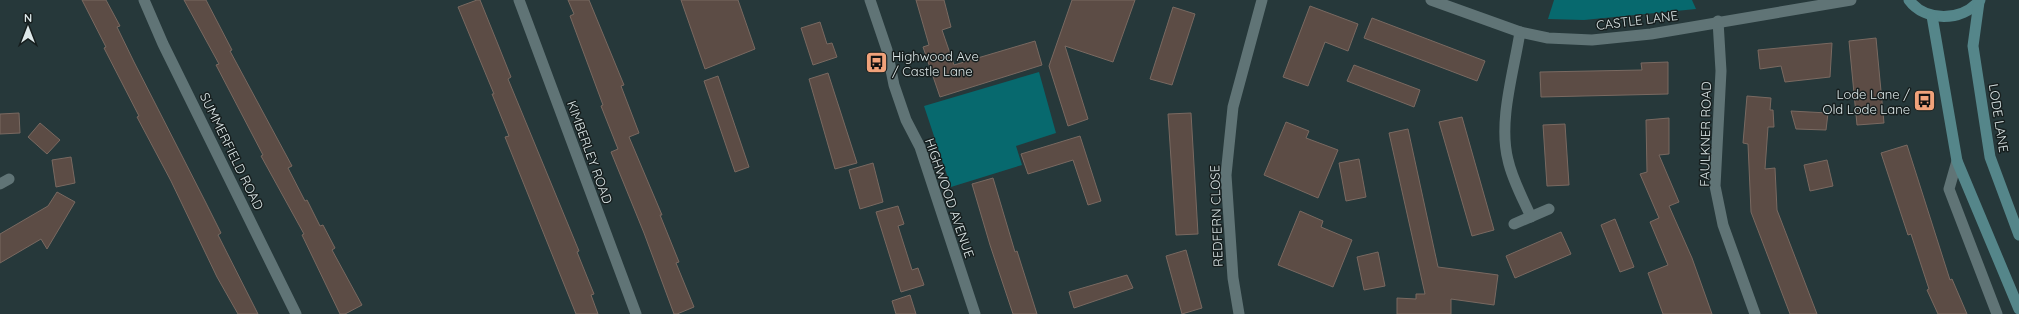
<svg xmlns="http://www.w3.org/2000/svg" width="2019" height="314" font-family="Quicksand,sans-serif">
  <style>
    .green { fill: #07696e }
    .building { fill: #5c4c45; stroke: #796961 }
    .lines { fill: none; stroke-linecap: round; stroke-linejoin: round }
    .minor { stroke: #607476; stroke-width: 11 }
    .tertiary { stroke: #607476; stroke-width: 11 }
    .secondary { stroke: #55868a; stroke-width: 11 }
    .labels { text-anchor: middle; stroke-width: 3; stroke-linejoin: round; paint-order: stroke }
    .street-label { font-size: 13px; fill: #dee9ea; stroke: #161e1e }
    .poi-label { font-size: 13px; fill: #dee9ea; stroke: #161e1e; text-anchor: start }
  </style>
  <rect width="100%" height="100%" fill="#26383a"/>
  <g class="green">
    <polygon points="1554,0 1692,0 1696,9 1584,20 1548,19"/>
    <polygon points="1039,72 1056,133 1016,146 1022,165 951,187 924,106"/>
  </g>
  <g class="building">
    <polygon points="82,0 106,0 120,26 117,27 134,62 205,201 221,233 218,235 258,314 238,314 217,277 171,181 137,117 139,116 104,48 106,47"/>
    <polygon points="184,0 206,0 232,50 230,51 292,166 288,168 305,201 307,200 320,226 323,225 335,248 332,250 362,305 345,314 340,314 302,235 304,234 261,156 263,155 216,65 219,64"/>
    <polygon points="477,0 480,0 497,42 511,77 508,79 579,251 577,252 594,294 591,295 598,314 576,314 505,137 509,136 492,94 494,94 458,7"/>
    <polygon points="568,0 589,0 624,85 621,86 639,133 629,137 662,215 660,215 679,262 676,263 694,307 677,314 674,314 644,233 611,152 618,149 601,106 603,105 570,16 574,14"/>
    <polygon points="681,0 738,0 755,49 705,69"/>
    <polygon points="916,0 944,0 951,27 942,30 954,65 1035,41 1042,65 940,97 923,47 929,45"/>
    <polygon points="1072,0 1135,0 1113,62 1065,46 1088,119 1068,126 1049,66"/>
    <polygon points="1310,6 1358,24 1348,51 1325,42 1308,86 1283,77"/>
    <polygon points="1173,7 1195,14 1172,85 1150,79"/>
    <polygon points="1372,18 1485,61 1477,81 1364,38"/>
    <polygon points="820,22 827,44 832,43 837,57 813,65 801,28"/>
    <polygon points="1876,38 1884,123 1857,125 1849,41"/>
    <polygon points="1832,43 1830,77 1785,82 1781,66 1760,69 1758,50"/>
    <polygon points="1668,62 1668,94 1541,97 1540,72 1642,70 1641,63"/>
    <polygon points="1354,65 1420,90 1414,107 1347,81"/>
    <polygon points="828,73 857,163 835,169 809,79"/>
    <polygon points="718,76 749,167 735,172 704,81"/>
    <polygon points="1747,96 1771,98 1770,110 1773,110 1774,127 1768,127 1765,169 1775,168 1777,210 1817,314 1790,314 1751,212 1748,144 1743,143"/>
    <polygon points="1791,111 1828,113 1826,130 1796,129"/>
    <polygon points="19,113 20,133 0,134 0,114"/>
    <polygon points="1191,113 1198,234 1176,235 1168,114"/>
    <polygon points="1462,117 1494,230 1472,236 1439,122"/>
    <polygon points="1669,118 1669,154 1659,155 1679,202 1669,206 1692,258 1712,314 1663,314 1648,273 1668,265 1650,222 1659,218 1640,174 1647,172 1646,120"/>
    <polygon points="1286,122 1309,131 1306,138 1338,150 1318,198 1264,175"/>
    <polygon points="40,123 60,140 47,154 28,137"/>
    <polygon points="1565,124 1569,185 1547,186 1543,125"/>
    <polygon points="1408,129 1438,267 1498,275 1494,305 1451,299 1451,314 1397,314 1397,298 1416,299 1416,294 1425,294 1389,133"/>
    <polygon points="1080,136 1101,201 1088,205 1073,160 1028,174 1021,154"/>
    <polygon points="1907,145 1950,280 1952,279 1967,314 1938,314 1927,290 1929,289 1911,234 1908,235 1881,153"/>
    <polygon points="71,157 75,183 56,187 52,160"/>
    <polygon points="1359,159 1366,197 1346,201 1339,163"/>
    <polygon points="1827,160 1833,186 1810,191 1804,165"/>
    <polygon points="873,163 883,202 860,209 849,170"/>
    <polygon points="993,178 1015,252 1017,251 1037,314 1013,314 990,245 972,184"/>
    <polygon points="57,192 75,202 47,249 41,239 0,263 0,234 48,206"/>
    <polygon points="898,206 904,224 898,226 912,270 918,268 924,285 901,292 876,212"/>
    <polygon points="1300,211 1323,221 1321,227 1352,240 1333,287 1278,265"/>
    <polygon points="1615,219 1634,267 1620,272 1601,225"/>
    <polygon points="1561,232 1571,254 1515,278 1506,256"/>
    <polygon points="1186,250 1202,308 1182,314 1166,256"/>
    <polygon points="1378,252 1385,286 1364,290 1357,257"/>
    <polygon points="1127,275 1133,288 1074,308 1069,292"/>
    <polygon points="910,295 916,314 896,314 892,301"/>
  </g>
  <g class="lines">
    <g class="minor">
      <polyline points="144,0 163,44 296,314"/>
      <polyline points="519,0 636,314"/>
      <polyline points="870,0 887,50 894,85 906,120 920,147 975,314"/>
      <polyline points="1718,21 1721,71 1715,186 1723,225 1755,314"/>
      <path d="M 1520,32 C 1514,71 1498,121 1508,160 C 1512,179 1523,199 1531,217"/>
      <polyline points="1957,161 1949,189 1997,314"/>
      <polyline points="0,184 9,179"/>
      <polyline points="1514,224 1549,209"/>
      <polyline points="1239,314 1233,278 1226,175 1233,107 1262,0"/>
    </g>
    <polyline class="tertiary" points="1431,0 1520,32 1548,38 1592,40 1651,34 1851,0"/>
    <g class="secondary">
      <path d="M 1909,0 C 1925,22 1962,22 1980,0"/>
      <polyline points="1979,2 1973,46 1990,157 2019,235"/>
      <polyline points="1932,16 1957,161 2019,309"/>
    </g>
  </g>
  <defs>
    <symbol id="bus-square" viewBox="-11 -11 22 22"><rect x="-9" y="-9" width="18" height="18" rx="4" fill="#f0a27a" stroke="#161e1e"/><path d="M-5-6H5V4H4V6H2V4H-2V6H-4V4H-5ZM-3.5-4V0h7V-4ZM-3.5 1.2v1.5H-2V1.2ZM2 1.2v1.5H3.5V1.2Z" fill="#111"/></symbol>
  </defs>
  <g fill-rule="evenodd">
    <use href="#bus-square" x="864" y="50" width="25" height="25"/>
    <use href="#bus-square" x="1912" y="88" width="25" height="25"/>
  </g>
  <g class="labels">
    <g class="street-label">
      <text transform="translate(1637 20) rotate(-7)" y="5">CASTLE LANE</text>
      <text transform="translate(1999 118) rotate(81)" y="5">LODE LANE</text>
      <text transform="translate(1705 134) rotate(-89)" y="5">FAULKNER ROAD</text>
      <text transform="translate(232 151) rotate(64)" y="5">SUMMERFIELD ROAD</text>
      <text transform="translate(590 152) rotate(70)" y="5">KIMBERLEY ROAD</text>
      <text transform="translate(950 198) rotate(71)" y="5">HIGHWOOD AVENUE</text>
      <text transform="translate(1216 216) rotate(-92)" y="5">REDFERN CLOSE</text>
    </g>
    <g class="poi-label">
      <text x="892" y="61">Highwood Ave<tspan x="892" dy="15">/ Castle Lane</tspan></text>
      <text x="1910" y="99" text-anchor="end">Lode Lane /<tspan x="1910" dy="15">Old Lode Lane</tspan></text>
    </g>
  </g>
  <g transform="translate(28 28)" stroke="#161e1e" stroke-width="3" paint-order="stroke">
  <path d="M0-3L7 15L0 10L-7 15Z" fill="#dee9ea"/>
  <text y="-6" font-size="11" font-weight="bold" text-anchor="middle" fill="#dee9ea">N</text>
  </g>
</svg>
